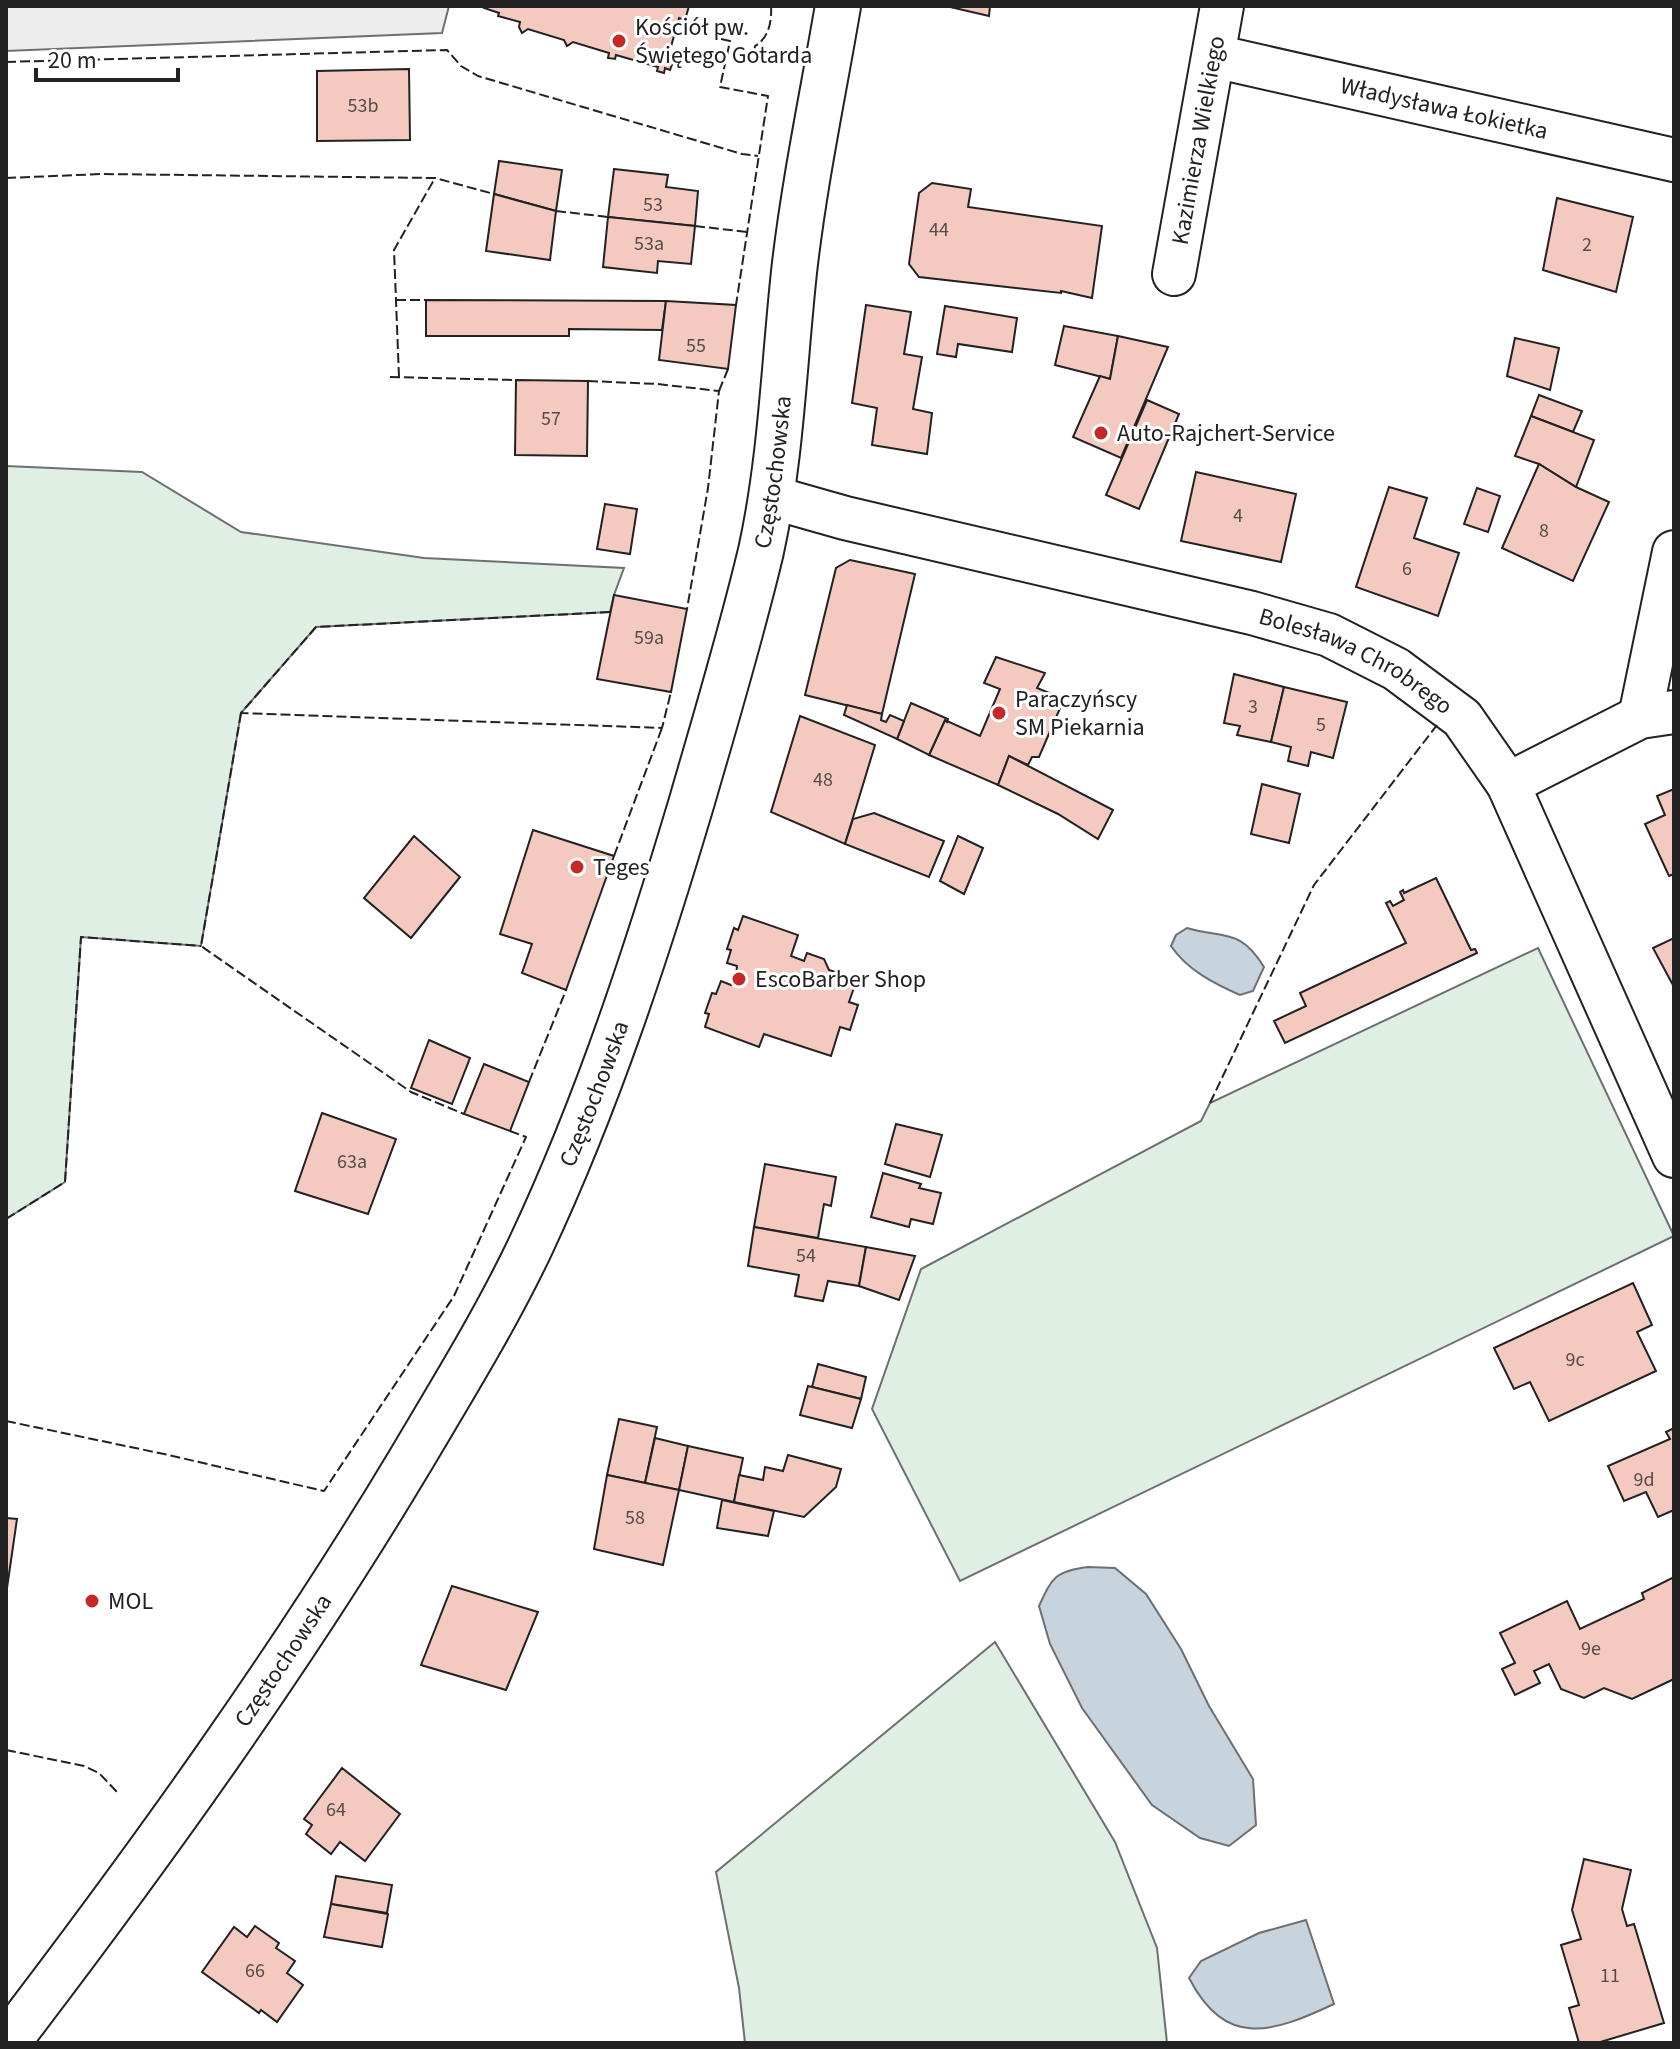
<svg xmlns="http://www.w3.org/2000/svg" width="1680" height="2049" font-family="'Source Sans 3',sans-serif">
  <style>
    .grass { fill: #e0efe3; stroke: #6f6f6f; stroke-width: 2 }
    .parking { fill: #ededed; stroke: #6f6f6f; stroke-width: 2 }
    .water { fill: #c7d3dd; stroke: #6f6f6f; stroke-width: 2 }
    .building { fill: #f3c9c0; stroke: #222; stroke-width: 2 }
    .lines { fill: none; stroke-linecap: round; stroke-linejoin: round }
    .minor-casing { stroke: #222; stroke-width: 46 }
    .secondary-casing { stroke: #222; stroke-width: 48 }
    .minor { stroke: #fff; stroke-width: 42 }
    .secondary { stroke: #fff; stroke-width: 44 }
    .fence { stroke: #222; stroke-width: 2; stroke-dasharray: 10 4; stroke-linecap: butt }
    .poi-dot { fill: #c62828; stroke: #fff; stroke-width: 3 }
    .labels { text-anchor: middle; stroke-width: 6; stroke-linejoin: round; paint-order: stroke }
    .number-label { font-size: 20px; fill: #564c4a }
    .poi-label { font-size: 24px; fill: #222; stroke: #fff; text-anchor: start }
    .street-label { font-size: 24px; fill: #222; stroke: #fff }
  </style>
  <rect width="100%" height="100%" fill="#fff"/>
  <g class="grass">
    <polygon points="6,466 142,472 241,532 424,558 624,568 614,595 610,612 316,627 241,713 201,946 81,937 65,1182 6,1219"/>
    <polygon points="1538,948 1674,1236 960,1581 872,1409 921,1269 1201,1121 1210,1103"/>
    <polygon points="995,1642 1115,1842 1157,1948 1167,2043 745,2043 739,1988 716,1872"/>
  </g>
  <polygon class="parking" points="6,6 449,6 442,33 6,51"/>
  <g class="water">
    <path d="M 1187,928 C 1225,939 1240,928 1264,967 L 1253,991 L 1240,995 C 1215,984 1187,970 1171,946 L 1176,935 Z"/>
    <path d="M 1088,1567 L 1115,1568 L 1146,1594 L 1181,1649 L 1209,1706 L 1253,1779 L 1256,1825 L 1229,1846 L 1200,1838 L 1152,1805 L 1082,1708 L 1050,1644 L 1039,1606 C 1052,1578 1055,1571 1088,1567 Z"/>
    <path d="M 1306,1920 L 1334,2004 C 1272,2033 1226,2049 1189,1978 L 1201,1961 L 1259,1933 Z"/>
  </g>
  <g class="building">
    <polygon points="485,6 689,6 685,20 679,18 667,61 673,62 670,70 665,68 664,73 657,71 658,67 616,55 615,59 608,58 609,53 573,42 567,46 564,40 528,29 522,33 519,27 520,22 498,16 499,13 484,8"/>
    <polygon points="946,6 990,6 989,16"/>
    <polygon points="409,69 410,140 317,141 317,71"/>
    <polygon points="499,161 562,170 556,211 494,194"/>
    <polygon points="614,169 668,175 666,187 698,191 695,226 608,217"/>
    <polygon points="932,183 971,189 968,207 1102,226 1092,298 1061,291 1061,293 919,277 909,264 919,193"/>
    <polygon points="494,194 556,211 550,260 486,251"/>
    <polygon points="1557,198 1633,217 1616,292 1543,270"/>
    <polygon points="608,217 695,226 691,264 658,261 657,273 603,267"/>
    <polygon points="426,300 666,301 662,330 569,329 569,336 426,336"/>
    <polygon points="666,301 736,305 728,369 659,360"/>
    <polygon points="866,305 911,312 904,354 922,357 913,409 932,413 927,454 872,445 877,408 852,403"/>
    <polygon points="945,306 1017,318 1012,352 958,344 956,357 937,354"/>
    <polygon points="1064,326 1118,336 1110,379 1055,365"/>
    <polygon points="1118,336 1168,347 1121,458 1073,437 1100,376 1110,379"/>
    <polygon points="1515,338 1559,348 1550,390 1507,376"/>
    <polygon points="516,380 588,381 587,456 515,455"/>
    <polygon points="1539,395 1582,411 1573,432 1531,416"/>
    <polygon points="1147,400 1179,414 1139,509 1106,495"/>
    <polygon points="1531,416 1594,440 1576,487 1539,464 1515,456"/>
    <polygon points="1539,464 1576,487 1609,502 1573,581 1502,548"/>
    <polygon points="1196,472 1296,494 1281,562 1181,541"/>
    <polygon points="1389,487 1427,498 1414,538 1459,553 1438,616 1356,587"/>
    <polygon points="1477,488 1500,496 1488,532 1464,524"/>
    <polygon points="605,504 637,509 630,554 597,549"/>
    <polygon points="850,560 915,574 882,714 805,695 836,568"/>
    <polygon points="614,595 687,609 671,692 597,679"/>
    <polygon points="996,657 1045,673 1037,688 1064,699 1039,757 1032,757 1028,765 1009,756 998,785 929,755 945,720 980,736 1000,689 984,683"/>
    <polygon points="1234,674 1284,687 1271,742 1237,735 1240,726 1224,723"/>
    <polygon points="1284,687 1347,702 1333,758 1311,752 1308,766 1288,761 1291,747 1271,742"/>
    <polygon points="911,703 948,719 947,722 945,720 929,755 897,739"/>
    <polygon points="847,705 882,714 881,720 886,722 890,715 904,721 897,739 844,715"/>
    <polygon points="800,716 875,745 845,844 771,812"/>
    <polygon points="1009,756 1113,810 1098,839 1058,814 998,785"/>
    <polygon points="1262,784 1300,794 1289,843 1251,834"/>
    <polygon points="1674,789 1674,874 1669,876 1645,824 1665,815 1657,796"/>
    <polygon points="874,813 944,841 929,877 845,844 853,819"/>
    <polygon points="533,830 614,856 566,990 522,973 532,944 500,934"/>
    <polygon points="414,836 460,877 411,938 364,898"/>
    <polygon points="958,836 983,848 964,894 940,881"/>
    <polygon points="1436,878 1471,950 1475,949 1477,953 1285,1043 1274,1021 1306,1006 1300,993 1406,943 1386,903 1390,901 1393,906 1404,900 1400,892 1403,890 1404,893"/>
    <polygon points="743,916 798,935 791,956 804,961 807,953 824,959 829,970 857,979 849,1002 858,1005 850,1030 840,1027 831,1056 764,1034 759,1047 705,1027 709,1014 705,1013 712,993 716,994 721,981 731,985 736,976 737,966 727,963 731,950 727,949 734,928 738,930"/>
    <polygon points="1674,938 1674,987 1653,948"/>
    <polygon points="429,1040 470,1058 452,1104 411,1088"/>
    <polygon points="484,1064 529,1082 510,1131 464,1114"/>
    <polygon points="322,1113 396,1139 368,1214 295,1191"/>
    <polygon points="896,1124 942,1135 930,1177 885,1164"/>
    <polygon points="765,1164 836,1177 831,1206 824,1204 818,1238 754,1227"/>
    <polygon points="883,1173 921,1184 919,1188 941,1193 933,1224 911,1219 909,1227 871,1217"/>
    <polygon points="754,1227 866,1247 859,1286 828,1281 823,1301 795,1296 799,1275 748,1266"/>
    <polygon points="866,1247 915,1256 899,1300 859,1286"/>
    <polygon points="1633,1283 1652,1325 1637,1332 1656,1371 1549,1421 1530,1382 1514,1389 1494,1348"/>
    <polygon points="818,1364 866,1377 861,1399 812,1387"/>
    <polygon points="808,1386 861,1399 852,1428 800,1415"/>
    <polygon points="619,1419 657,1427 645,1483 607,1475"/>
    <polygon points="1674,1428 1674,1510 1658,1517 1646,1492 1624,1501 1608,1466 1670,1439 1666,1432"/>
    <polygon points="655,1438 688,1446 679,1490 645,1483"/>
    <polygon points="688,1446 743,1458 734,1502 679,1490"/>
    <polygon points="788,1455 841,1469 836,1487 804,1517 734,1502 739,1475 763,1480 765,1467 783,1471"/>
    <polygon points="607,1475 679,1490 663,1565 594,1549"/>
    <polygon points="722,1500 774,1511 768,1536 717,1528"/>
    <polygon points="6,1518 17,1519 6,1595"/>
    <polygon points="1674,1577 1674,1679 1632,1699 1604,1688 1584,1698 1561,1689 1549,1664 1534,1671 1540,1683 1515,1695 1502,1669 1515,1663 1500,1633 1567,1601 1580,1629 1644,1599 1642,1593"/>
    <polygon points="452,1586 538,1612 506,1690 421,1665"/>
    <polygon points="342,1768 400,1814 365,1861 340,1842 331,1854 306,1834 312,1825 304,1819"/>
    <polygon points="1584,1859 1631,1870 1622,1909 1627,1926 1634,1924 1664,2023 1597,2043 1579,2043 1569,2008 1579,2005 1561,1945 1581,1939 1572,1910"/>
    <polygon points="336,1876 392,1885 387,1913 331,1904"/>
    <polygon points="331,1904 388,1914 382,1947 324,1937"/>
    <polygon points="255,1926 279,1943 276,1948 295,1961 287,1973 303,1985 277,2022 261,2010 259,2013 202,1972 234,1927 247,1937"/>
  </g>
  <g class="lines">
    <defs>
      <g id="minor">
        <path id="s1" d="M 1214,56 L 1674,160"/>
        <path id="s2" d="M 1174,274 L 1222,6"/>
        <path id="s3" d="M 771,497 L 845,518 L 1252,613 L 1329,635 L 1396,669 L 1462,718 L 1508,784 L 1674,1156"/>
        <polyline points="1640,717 1674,552"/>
        <polyline points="1508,784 1640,717 1674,712"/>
      </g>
      <g id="secondary">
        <path id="s4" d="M 7,2043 C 150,1856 289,1663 410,1461 C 452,1390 496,1319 531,1245 C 598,1102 647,952 692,801 C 716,718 741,635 761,551 C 781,460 784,365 794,272 C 804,183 823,94 838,6"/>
      </g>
    </defs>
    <use href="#minor" class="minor-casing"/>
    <use href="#secondary" class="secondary-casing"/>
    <use href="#minor" class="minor"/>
    <use href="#secondary" class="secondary"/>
    <g class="fence">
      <path d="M 771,6 C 772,21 769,38 755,46 L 754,55 L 773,59"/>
      <polyline points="721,39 730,41 720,87 768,96 736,305"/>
      <polyline points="6,62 447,50 461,66 478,76 742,154 758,156"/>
      <polyline points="6,178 102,174 435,178 494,194"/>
      <polyline points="556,211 608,217"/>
      <polyline points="695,226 747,232"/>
      <polyline points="396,300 426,300"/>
      <polyline points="390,377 516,380"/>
      <polyline points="399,377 394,250 435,178"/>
      <polyline points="588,381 657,384 719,391 708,488 687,609"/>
      <polyline points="719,391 728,369"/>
      <polyline points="610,612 316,627 241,713 662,728 671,692"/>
      <polyline points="241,713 201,946 411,1092 464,1114"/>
      <polyline points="614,856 662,728"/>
      <polyline points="529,1082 566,990"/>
      <polyline points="1210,1103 1314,885 1437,725"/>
      <polyline points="6,1219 65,1182 81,937 201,946"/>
      <polyline points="6,1421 164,1454 324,1491 454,1296 526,1137 510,1131"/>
      <polyline points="6,1750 84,1766 99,1773 118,1793"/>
    </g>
  </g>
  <g class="poi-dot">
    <circle cx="619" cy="41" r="8"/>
    <circle cx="1101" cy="433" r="8"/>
    <circle cx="999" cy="713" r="8"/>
    <circle cx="577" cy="867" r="8"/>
    <circle cx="739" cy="979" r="8"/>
    <circle cx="92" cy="1601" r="8"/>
  </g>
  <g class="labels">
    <g class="number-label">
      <text x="363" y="112">53b</text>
      <text x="653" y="211">53</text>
      <text x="939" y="236">44</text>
      <text x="649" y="250">53a</text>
      <text x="1587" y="251">2</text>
      <text x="696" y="352">55</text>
      <text x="551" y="425">57</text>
      <text x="1238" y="522">4</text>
      <text x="1544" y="537">8</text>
      <text x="1407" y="575">6</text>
      <text x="649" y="644">59a</text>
      <text x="1253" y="713">3</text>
      <text x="1321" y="731">5</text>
      <text x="823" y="786">48</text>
      <text x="352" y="1168">63a</text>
      <text x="806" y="1262">54</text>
      <text x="1575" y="1366">9c</text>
      <text x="1644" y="1486">9d</text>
      <text x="635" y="1524">58</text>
      <text x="1591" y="1655">9e</text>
      <text x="336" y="1816">64</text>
      <text x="255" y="1977">66</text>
      <text x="1610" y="1982">11</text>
    </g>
    <g class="poi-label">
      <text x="635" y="35">Kościół pw.<tspan x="635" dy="28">Świętego Gotarda</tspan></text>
      <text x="1117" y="441">Auto-Rajchert-Service</text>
      <text x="1015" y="707">Paraczyńscy<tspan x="1015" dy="28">SM Piekarnia</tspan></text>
      <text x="593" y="875">Teges</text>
      <text x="755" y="987">EscoBarber Shop</text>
      <text x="108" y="1609">MOL</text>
    </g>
    <g class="street-label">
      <text dy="8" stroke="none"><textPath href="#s1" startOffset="236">Władysława Łokietka</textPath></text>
      <text dy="8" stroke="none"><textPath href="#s2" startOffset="136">Kazimierza Wielkiego</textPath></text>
      <text dy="8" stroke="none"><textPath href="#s4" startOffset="1768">Częstochowska</textPath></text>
      <text dy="8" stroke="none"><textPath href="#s3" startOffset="610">Bolesława Chrobrego</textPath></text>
      <text dy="8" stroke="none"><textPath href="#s4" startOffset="1120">Częstochowska</textPath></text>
      <text dy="8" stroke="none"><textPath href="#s4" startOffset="472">Częstochowska</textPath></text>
    </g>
  </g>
  <rect width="1680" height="2049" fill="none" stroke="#222222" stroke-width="16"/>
  <path d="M36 68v12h142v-12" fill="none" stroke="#222222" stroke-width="4"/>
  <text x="48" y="68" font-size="24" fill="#222222" stroke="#ffffff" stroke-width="6" paint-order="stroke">20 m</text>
</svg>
